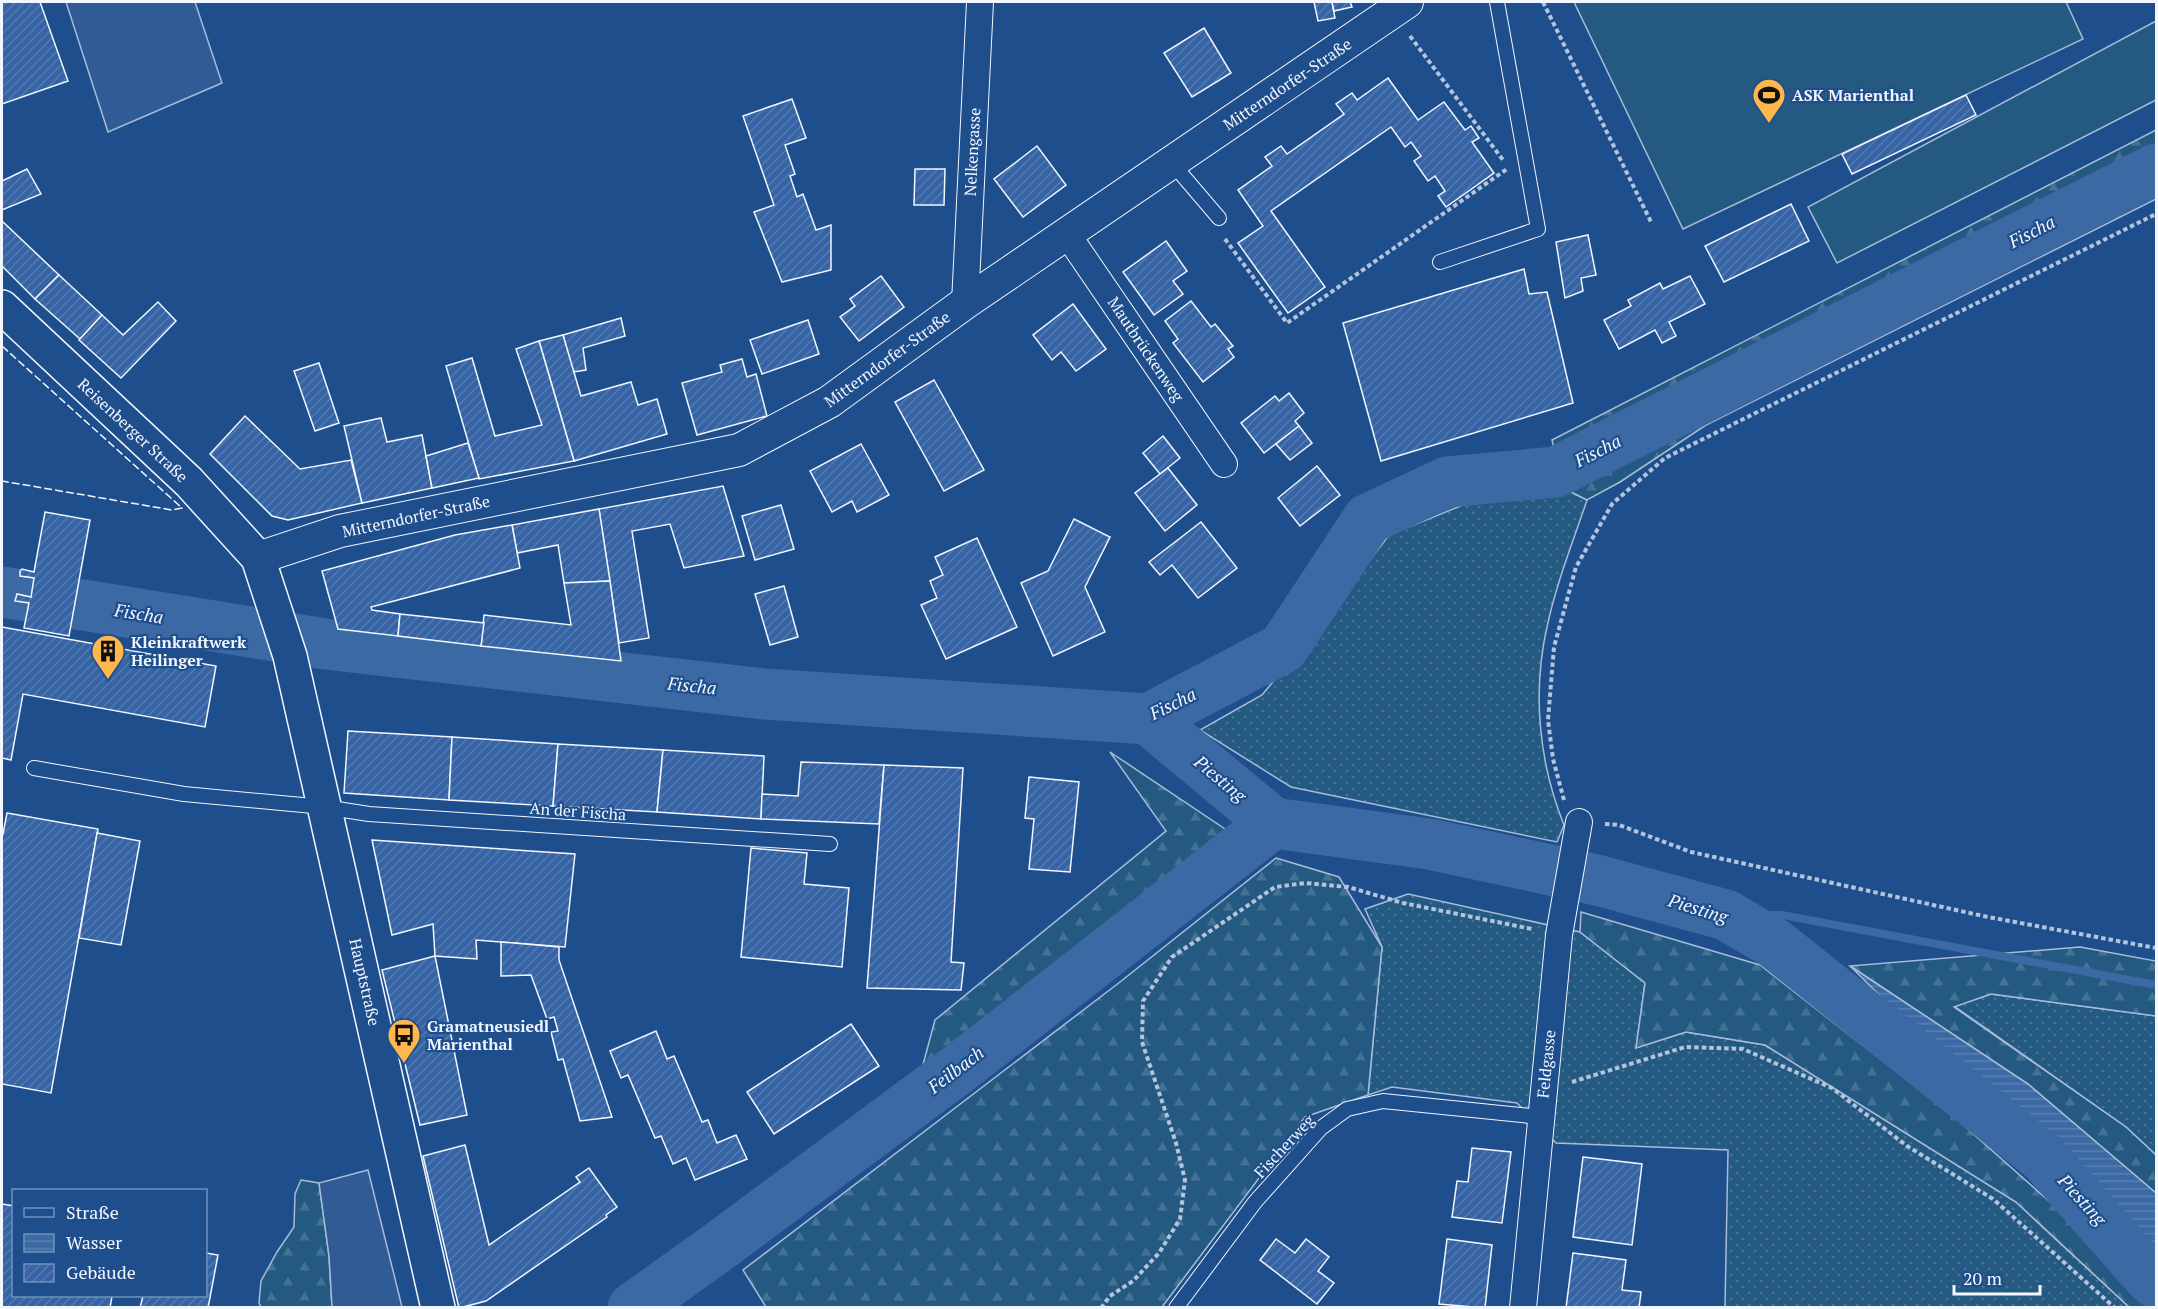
<svg xmlns="http://www.w3.org/2000/svg" width="2158" height="1309" font-family="'PT Serif',serif">
  <style>
    .grass { fill: url(#grass-dots); stroke: #a8bbd7; stroke-width: 1.5 }
    .forest { fill: url(#forest-firs); stroke: #a8bbd7; stroke-width: 1.5 }
    .pitch { fill: #245a82; stroke: #a8bbd7; stroke-width: 1.5 }
    .parking { fill: #305b95; stroke: #a8bbd7; stroke-width: 1.5 }
    .water { fill: url(#water-rules); stroke: #a8bbd7; stroke-width: 1.5 }
    .lines { fill: none; stroke-linecap: round; stroke-linejoin: round }
    .stream { stroke: #3b69a3; stroke-width: 8 }
    .river { stroke: #3b69a3; stroke-width: 51 }
    .building { fill: url(#building-hatch); stroke: #f2f6ff; stroke-width: 1.5 }
    .service-casing { stroke: #f2f6ff; stroke-width: 16 }
    .minor-casing { stroke: #f2f6ff; stroke-width: 28 }
    .tertiary-casing { stroke: #f2f6ff; stroke-width: 34 }
    .secondary-casing { stroke: #f2f6ff; stroke-width: 36 }
    .path { stroke: #b3c4dc; stroke-width: 4; stroke-dasharray: 4.5 3; stroke-linecap: butt }
    .service { stroke: #1f4e8c; stroke-width: 14 }
    .minor { stroke: #1f4e8c; stroke-width: 26 }
    .tertiary { stroke: #1f4e8c; stroke-width: 32 }
    .secondary { stroke: #1f4e8c; stroke-width: 33 }
    .fence { stroke: #f2f6ff; stroke-width: 1.5; stroke-dasharray: 8 3; stroke-linecap: butt }
    .labels { text-anchor: middle; stroke-width: 4.5; stroke-linejoin: round; paint-order: stroke }
    .street-label { font-size: 16px; fill: #f2f6ff; stroke: #1f4e8c }
    .poi-label { font-size: 16px; font-weight: bold; fill: #f2f6ff; stroke: #1f4e8c; text-anchor: start }
    .water-label { font-size: 18px; font-style: italic; fill: #f2f6ff; stroke: #1f4e8c }
  </style>
  <defs>
    <pattern id="grass-dots" width="8" height="8" patternUnits="userSpaceOnUse" patternTransform="scale(1.5)"><rect width="8" height="8" fill="#245a82"/><path d="M2 2h.1M6 6h.1" fill="none" stroke="#447295" stroke-width="1.8" stroke-linecap="round"/></pattern>
    <pattern id="forest-firs" width="22" height="20" patternUnits="userSpaceOnUse" patternTransform="scale(1.5)"><rect width="22" height="20" fill="#245a82"/><path d="M5 1l3.5 6h-7zM16 11l3.5 6h-7z" fill="#447295"/></pattern>
    <pattern id="water-rules" width="6" height="5" patternUnits="userSpaceOnUse" patternTransform="scale(1.5)"><rect width="6" height="5" fill="#3b69a3"/><path d="M0 2.5h6" fill="none" stroke="#587fb1"/></pattern>
    <pattern id="building-hatch" width="6" height="6" patternUnits="userSpaceOnUse" patternTransform="scale(1.5)"><rect width="6" height="6" fill="#3563a3"/><path d="M-1 1l2-2M0 6l6-6M5 7l2-2" fill="none" stroke="#537ab1"/></pattern>
  </defs>
  <rect width="100%" height="100%" fill="#1f4e8c"/>
  <g class="grass">
    <path d="M 1563,488 L 1587,500 C 1573,542 1556,584 1547,627 C 1532,693 1539,763 1564,825 L 1557,842 L 1291,787 L 1200,730 L 1262,695 L 1326,618 L 1389,535 L 1485,496 Z"/>
    <polygon points="1408,894 1580,932 1645,983 1636,1048 1686,1032 1765,1045 2016,1202 2129,1307 1725,1307 1728,1150 1556,1143 1517,1103 1392,1087 1368,1095 1382,947 1365,909"/>
    <polygon points="1991,994 2156,1016 2156,1155 2126,1127 1954,1006"/>
  </g>
  <g class="forest">
    <polygon points="2156,130 2156,199 1706,425 1620,482 1587,500 1563,488 1552,440"/>
    <polygon points="1110,752 1237,837 917,1087 935,1020 1166,831"/>
    <polygon points="1276,858 1339,877 1382,947 1368,1095 1305,1117 1162,1307 766,1307 743,1270 1120,982"/>
    <polygon points="1581,912 1760,965 1952,1115 2103,1249 2156,1261 2156,1307 2129,1307 2016,1202 1765,1045 1686,1032 1636,1048 1645,983 1580,932"/>
    <polygon points="2080,947 2156,961 2156,1016 1991,994 1954,1007 2126,1127 2156,1155 2156,1193 2028,1084 1850,966"/>
    <polygon points="301,1180 319,1183 329,1256 332,1307 261,1307 259,1303 261,1281 277,1252 294,1227 295,1194"/>
  </g>
  <g class="pitch">
    <polygon points="1574,2 2066,2 2083,39 1683,229"/>
    <polygon points="2156,21 2156,100 1837,263 1808,207"/>
  </g>
  <g class="parking">
    <polygon points="66,2 195,2 222,83 108,132"/>
    <polygon points="368,1170 402,1307 332,1307 329,1256 319,1183"/>
  </g>
  <polygon class="water" points="1850,966 2028,1084 2156,1193 2156,1250 2044,1158"/>
  <g class="lines">
    <polyline class="stream" points="1726,915 1782,915 2156,985"/>
    <g class="river">
      <polyline points="2,592 325,644 764,694 1148,719 1283,648 1368,519 1447,482 1556,472 2156,169"/>
      <polyline points="1148,719 1273,823 1429,844 1597,880 1726,915 1774,943 2044,1158 2146,1274 2156,1283"/>
      <polyline points="633,1308 721,1245 957,1070 1273,823"/>
    </g>
  </g>
  <g class="building">
    <polygon points="2,2 40,2 68,81 2,104"/>
    <polygon points="1314,2 1332,2 1335,18 1318,21"/>
    <polygon points="1332,2 1350,2 1352,7 1334,11"/>
    <polygon points="1204,28 1231,73 1192,97 1164,53"/>
    <polygon points="1388,78 1418,120 1444,102 1465,130 1471,126 1479,138 1472,142 1494,173 1446,207 1438,196 1445,191 1435,176 1428,181 1414,161 1421,156 1411,142 1405,147 1391,127 1271,211 1325,287 1288,313 1238,243 1263,226 1238,190 1272,166 1265,157 1281,146 1287,154 1344,114 1336,104 1352,93 1357,100"/>
    <polygon points="1966,95 1976,115 1852,174 1842,154"/>
    <polygon points="792,99 806,138 785,145 795,174 790,176 797,197 803,194 816,230 831,225 831,270 782,282 754,212 774,205 743,116"/>
    <polygon points="1037,146 1066,185 1023,217 994,179"/>
    <polygon points="27,169 41,194 2,210 2,181"/>
    <polygon points="915,169 945,169 944,205 914,205"/>
    <polygon points="1791,204 1809,241 1724,282 1705,246"/>
    <polygon points="2,221 59,275 35,299 2,266"/>
    <polygon points="1588,235 1596,275 1581,278 1583,291 1565,298 1556,242"/>
    <polygon points="1166,241 1187,271 1173,281 1183,294 1154,315 1123,272"/>
    <polygon points="1524,269 1529,294 1547,292 1573,403 1381,461 1343,323"/>
    <polygon points="59,275 102,315 80,339 35,299"/>
    <polygon points="881,276 904,307 859,341 840,317 855,306 850,299"/>
    <polygon points="1690,276 1705,304 1669,322 1676,336 1662,343 1655,330 1619,349 1604,320 1631,306 1628,300 1660,283 1663,289"/>
    <polygon points="1191,301 1211,327 1215,324 1233,346 1228,349 1234,357 1203,382 1173,343 1178,339 1165,321"/>
    <polygon points="158,302 176,321 121,378 79,340 102,315 123,335"/>
    <polygon points="1073,304 1106,349 1076,371 1061,352 1052,360 1033,335"/>
    <polygon points="621,318 625,336 583,348 586,370 573,372 563,335"/>
    <polygon points="808,320 819,354 762,374 750,340"/>
    <polygon points="563,335 581,396 631,382 638,405 657,399 667,434 574,461 539,341"/>
    <polygon points="539,341 574,461 479,479 446,366 472,358 495,436 542,425 516,349"/>
    <polygon points="742,359 747,377 756,374 767,416 697,435 682,383 722,372 720,365"/>
    <polygon points="319,363 339,423 315,431 294,371"/>
    <polygon points="934,380 984,470 944,491 895,402"/>
    <polygon points="1289,393 1304,413 1295,421 1299,426 1264,453 1241,423 1275,396 1279,401"/>
    <polygon points="245,416 300,469 351,460 362,503 288,520 272,516 210,454"/>
    <polygon points="381,418 387,442 422,435 432,488 362,503 344,426"/>
    <polygon points="1299,426 1312,443 1290,460 1276,444"/>
    <polygon points="1163,436 1180,458 1160,474 1143,453"/>
    <polygon points="468,443 479,478 432,488 426,456"/>
    <polygon points="861,444 889,495 857,512 852,501 832,512 810,471"/>
    <polygon points="1317,466 1340,495 1300,526 1278,498"/>
    <polygon points="1168,468 1197,505 1165,531 1135,493"/>
    <polygon points="723,486 744,556 684,568 670,524 632,531 649,638 619,643 599,509"/>
    <polygon points="781,505 794,549 755,560 742,516"/>
    <polygon points="599,509 610,581 564,583 558,545 517,553 512,525"/>
    <polygon points="45,512 90,520 69,636 24,628 29,603 15,601 17,594 31,597 34,578 20,576 20,571 22,569 34,572"/>
    <polygon points="1074,519 1110,537 1085,587 1105,632 1053,656 1021,583 1048,571"/>
    <polygon points="1201,522 1237,568 1198,598 1172,565 1160,575 1149,562"/>
    <polygon points="512,525 520,568 371,607 372,610 400,614 398,636 338,629 322,571 455,535"/>
    <polygon points="977,538 1017,627 946,659 921,605 937,598 930,581 943,575 935,557"/>
    <polygon points="610,581 621,661 481,646 484,615 571,625 564,583"/>
    <polygon points="784,586 798,637 770,645 755,594"/>
    <polygon points="400,614 484,623 481,646 398,636"/>
    <polygon points="2,627 216,666 205,727 23,694 11,760 2,758"/>
    <polygon points="348,731 452,737 449,800 344,793"/>
    <polygon points="452,737 558,744 553,806 449,800"/>
    <polygon points="558,744 663,750 657,812 553,806"/>
    <polygon points="663,750 764,756 761,819 657,812"/>
    <polygon points="801,762 884,765 879,824 761,819 762,794 798,796"/>
    <polygon points="884,765 963,768 951,962 964,963 961,990 867,988"/>
    <polygon points="1029,777 1079,782 1070,872 1029,869 1034,819 1025,818"/>
    <polygon points="7,813 98,829 51,1093 2,1084 2,833 3,834"/>
    <polygon points="97,833 140,841 121,945 79,938"/>
    <polygon points="372,840 575,854 565,947 476,940 477,959 435,956 433,924 392,935"/>
    <polygon points="751,848 807,853 804,884 849,888 842,967 741,957"/>
    <polygon points="501,942 559,947 559,960 612,1117 580,1121 563,1059 558,1060 551,1032 558,1031 554,1017 547,1019 531,975 501,976"/>
    <polygon points="435,956 467,1115 420,1125 382,970"/>
    <polygon points="851,1024 879,1066 774,1134 747,1092"/>
    <polygon points="656,1031 667,1059 674,1056 702,1122 708,1120 717,1143 736,1135 747,1159 695,1180 686,1158 673,1164 661,1136 655,1138 628,1075 621,1078 610,1051"/>
    <polygon points="465,1145 489,1245 580,1182 576,1177 589,1168 617,1207 606,1215 607,1217 486,1301 459,1308 423,1156"/>
    <polygon points="1472,1148 1511,1152 1502,1223 1452,1217 1457,1181 1468,1182"/>
    <polygon points="1583,1157 1642,1164 1632,1245 1573,1237"/>
    <polygon points="2,1204 14,1206 14,1296 112,1296 110,1308 2,1308"/>
    <polygon points="1276,1239 1295,1253 1306,1239 1329,1257 1318,1271 1334,1283 1317,1304 1260,1260"/>
    <polygon points="1447,1239 1492,1245 1485,1308 1439,1304"/>
    <polygon points="206,1253 218,1255 208,1308 140,1308 143,1296 206,1296"/>
    <polygon points="1573,1253 1626,1260 1622,1290 1641,1292 1639,1308 1566,1308"/>
  </g>
  <g class="lines">
    <defs>
      <g id="service">
        <polyline points="1172,163 1219,218"/>
        <polyline points="1440,262 1538,229 1497,2"/>
        <polyline points="34,768 184,794 324,807 369,814 830,844"/>
        <polyline points="1176,1308 1255,1202 1321,1128 1347,1109 1383,1101 1540,1117"/>
      </g>
      <g id="minor">
        <polyline points="1067,234 1224,464"/>
        <polyline points="965,303 980,2"/>
        <polyline points="1523,1308 1559,935 1579,822"/>
      </g>
      <polyline id="tertiary" points="258,558 340,531 739,450 829,402 965,303 1407,2"/>
      <polyline id="secondary" points="2,307 189,482 258,558 290,656 438,1308"/>
    </defs>
    <use href="#service" class="service-casing"/>
    <use href="#minor" class="minor-casing"/>
    <use href="#tertiary" class="tertiary-casing"/>
    <use href="#secondary" class="secondary-casing"/>
    <g class="path">
      <polyline points="1543,2 1651,222"/>
      <polyline points="1410,36 1503,160"/>
      <polyline points="1225,239 1287,323 1507,169"/>
      <polyline points="1564,800 1553,759 1548,720 1554,647 1576,567 1612,504 1665,458 2156,214"/>
      <polyline points="1605,824 1619,825 1691,852 1988,917 2156,948"/>
      <polyline points="1572,1082 1685,1047 1743,1049 1832,1088 1907,1146 1993,1199 2115,1308"/>
      <polyline points="1101,1308 1110,1296 1133,1281 1159,1253 1180,1219 1185,1180 1176,1143 1142,1042 1143,1001 1172,957 1275,887 1305,883 1348,887 1403,903 1532,929"/>
    </g>
    <use href="#service" class="service"/>
    <use href="#minor" class="minor"/>
    <use href="#tertiary" class="tertiary"/>
    <use href="#secondary" class="secondary"/>
    <polyline class="fence" points="2,346 182,508 172,510 2,481"/>
  </g>
  <defs>
    <symbol id="stadium-pin" viewBox="-11 -11 22 30"><path d="M0 17L-7.5 6A9.5 9.5 0 1 1 7.5 6Z" fill="#ffb74d" stroke="#1f4e8c"/><path d="M0-5a6.5 5 0 1 0 0 10a6.5 5 0 1 0 0-10ZM-3.5-1.8h7v3.6h-7Z" fill="#111"/></symbol>
    <symbol id="building-pin" viewBox="-11 -11 22 30"><path d="M0 17L-7.5 6A9.5 9.5 0 1 1 7.5 6Z" fill="#ffb74d" stroke="#1f4e8c"/><path d="M-4-6H4V6H1V3H-1V6H-4ZM-2.5-4.3h1.7v1.8h-1.7ZM.8-4.3h1.7v1.8H.8ZM-2.5-1h1.7V.8h-1.7ZM.8-1h1.7V.8H.8Z" fill="#111"/></symbol>
    <symbol id="bus-pin" viewBox="-11 -11 22 30"><path d="M0 17L-7.5 6A9.5 9.5 0 1 1 7.5 6Z" fill="#ffb74d" stroke="#1f4e8c"/><path d="M-5-6H5V4H4V6H2V4H-2V6H-4V4H-5ZM-3.5-4V0h7V-4ZM-3.5 1.2v1.5H-2V1.2ZM2 1.2v1.5H3.5V1.2Z" fill="#111"/></symbol>
  </defs>
  <g fill-rule="evenodd">
    <use href="#stadium-pin" x="1750" y="76" width="38" height="52"/>
    <use href="#building-pin" x="89" y="632" width="38" height="52"/>
    <use href="#bus-pin" x="385" y="1016" width="38" height="52"/>
  </g>
  <g class="labels">
    <g class="street-label">
      <text transform="translate(1287 84) rotate(-34)" y="6">Mitterndorfer-Straße</text>
      <text transform="translate(972 152) rotate(-87)" y="6">Nelkengasse</text>
      <text transform="translate(1146 349) rotate(56)" y="6">Mautbrückenweg</text>
      <text transform="translate(887 359) rotate(-36)" y="6">Mitterndorfer-Straße</text>
      <text transform="translate(133 430) rotate(43)" y="6">Reisenberger Straße</text>
      <text transform="translate(416 516) rotate(-12)" y="6">Mitterndorfer-Straße</text>
      <text transform="translate(578 811) rotate(4)" y="6">An der Fischa</text>
      <text transform="translate(365 982) rotate(77)" y="6">Hauptstraße</text>
      <text transform="translate(1546 1064) rotate(-84)" y="6">Feldgasse</text>
      <text transform="translate(1284 1146) rotate(-47)" y="6">Fischerweg</text>
    </g>
    <g class="poi-label">
      <text x="1792" y="101">ASK Marienthal</text>
      <text x="131" y="648">Kleinkraftwerk<tspan x="131" dy="18">Heilinger</tspan></text>
      <text x="427" y="1032">Gramatneusiedl<tspan x="427" dy="18">Marienthal</tspan></text>
    </g>
    <g class="water-label">
      <text transform="translate(2032 232) rotate(-27)" y="6">Fischa</text>
      <text transform="translate(1598 451) rotate(-27)" y="6">Fischa</text>
      <text transform="translate(139 614) rotate(9)" y="6">Fischa</text>
      <text transform="translate(692 686) rotate(6)" y="6">Fischa</text>
      <text transform="translate(1173 704) rotate(-26)" y="6">Fischa</text>
      <text transform="translate(1220 779) rotate(40)" y="6">Piesting</text>
      <text transform="translate(1698 909) rotate(17)" y="6">Piesting</text>
      <text transform="translate(956 1070) rotate(-37)" y="6">Feilbach</text>
      <text transform="translate(2082 1200) rotate(48)" y="6">Piesting</text>
    </g>
  </g>
  <rect width="2158" height="1309" fill="none" stroke="#f2f6ff" stroke-width="6"/>
  <rect x="12" y="1189" width="195" height="108" fill="#1f4e8c" stroke="#7391ba" stroke-width="1.5"/>
  <rect x="24" y="1208" width="30" height="9" fill="#1f4e8c" stroke="#7391ba" stroke-width="1.5"/>
  <text x="66" y="1219" font-size="18" fill="#f2f6ff">Straße</text>
  <rect x="24" y="1234" width="30" height="18" fill="url(#water-rules)" stroke="#7391ba" stroke-width="1.5"/>
  <text x="66" y="1249" font-size="18" fill="#f2f6ff">Wasser</text>
  <rect x="24" y="1264" width="30" height="18" fill="url(#building-hatch)" stroke="#7391ba" stroke-width="1.5"/>
  <text x="66" y="1279" font-size="18" fill="#f2f6ff">Gebäude</text>
  <path d="M1954 1285v9h86v-9" fill="none" stroke="#f2f6ff" stroke-width="3"/>
  <text x="1963" y="1285" font-size="18" fill="#f2f6ff" stroke="#1f4e8c" stroke-width="4.5" paint-order="stroke">20 m</text>
</svg>
